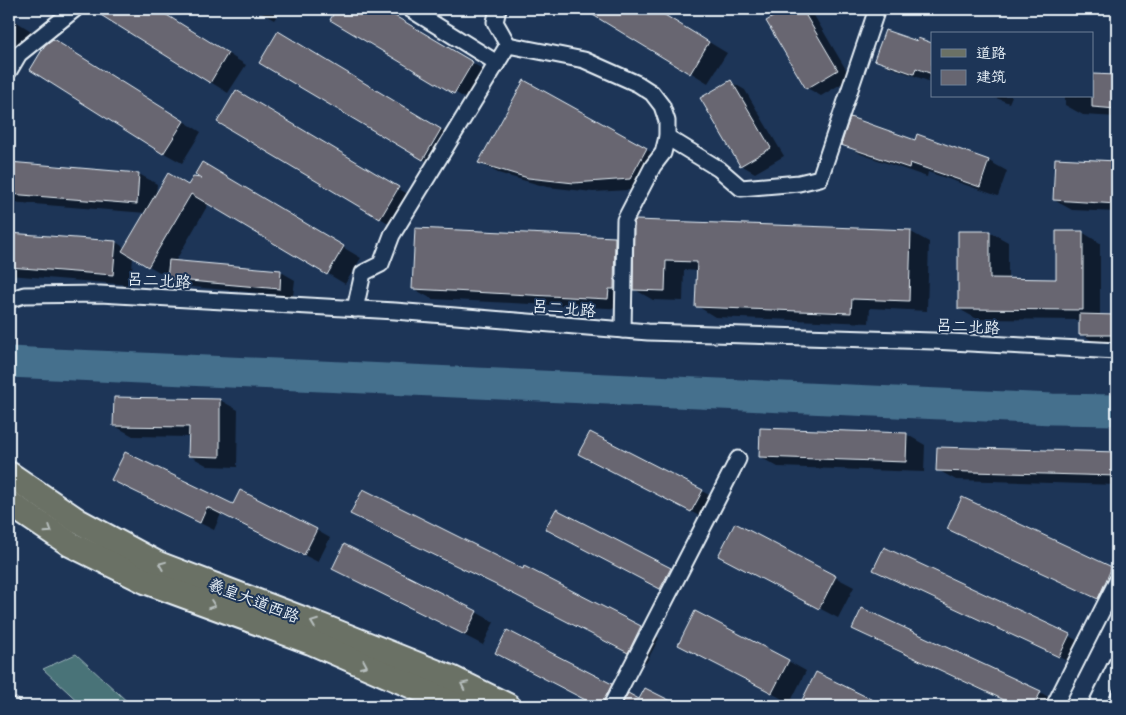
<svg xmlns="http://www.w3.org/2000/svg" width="1126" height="715" font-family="'Patrick Hand','LXGW WenKai TC',sans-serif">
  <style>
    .green { fill: #4a7378; stroke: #99b2b8 }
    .shadow { fill: #0007 }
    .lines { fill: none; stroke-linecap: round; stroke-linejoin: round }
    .river { stroke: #456f8d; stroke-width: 31 }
    .building { fill: #676671; stroke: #e8f1f8 }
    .street-casing { stroke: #e8f1f8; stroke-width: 19 }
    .primary-casing { stroke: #e8f1f8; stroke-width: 28 }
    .street { stroke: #1d3557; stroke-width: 15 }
    .primary { stroke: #6b7165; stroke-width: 24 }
    .oneway { stroke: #b6bebd }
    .labels { text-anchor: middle; stroke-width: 4; stroke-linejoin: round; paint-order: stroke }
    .street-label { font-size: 16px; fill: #e8f1f8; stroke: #1d3557 }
  </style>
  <rect width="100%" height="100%" fill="#1d3557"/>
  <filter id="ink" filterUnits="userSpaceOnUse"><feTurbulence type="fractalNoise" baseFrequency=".02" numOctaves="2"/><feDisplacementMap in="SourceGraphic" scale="10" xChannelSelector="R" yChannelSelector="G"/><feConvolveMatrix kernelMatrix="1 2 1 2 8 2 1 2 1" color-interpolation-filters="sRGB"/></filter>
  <g filter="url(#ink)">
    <polygon class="green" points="76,654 132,706 83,706 43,669"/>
    <g class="shadow">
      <polygon points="78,9 88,9 85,13"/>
      <polygon points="98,9 156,9 246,65 228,93 97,11"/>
      <polygon points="255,9 282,9 274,20"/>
      <polygon points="338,9 381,9 491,74 473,103 331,19"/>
      <polygon points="586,9 654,9 727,53 708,83"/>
      <polygon points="790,9 807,9 812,12 851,78 821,96 807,88 768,21"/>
      <polygon points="1056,9 1066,9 1065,12"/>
      <polygon points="9,17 36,34 22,57 9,49"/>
      <polygon points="919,40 932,44 932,76 930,75 928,81 890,67 876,59 918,43"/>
      <polygon points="297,43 459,140 441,170 423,159"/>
      <polygon points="71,51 201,132 182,163 164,153"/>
      <polygon points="1092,75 1117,77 1117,117 1083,115 1065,105 1065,96 1092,96"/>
      <polygon points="731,82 745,90 784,156 755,173 741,165"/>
      <polygon points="991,96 1012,96 1009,103"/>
      <polygon points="254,102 416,199 398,229 380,218"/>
      <polygon points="916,141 989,161 1007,171 998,196 928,172 927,177 861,154 843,144"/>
      <polygon points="646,149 664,160 648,189 593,192 547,187 498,173 480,163"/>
      <polygon points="1056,159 1117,163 1117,212 1072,210 1054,200"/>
      <polygon points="9,163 139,174 157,184 156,196 188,187 220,174 361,258 345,284 209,203 175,262 281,272 295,280 293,296 182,286 168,278 169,274 163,274 133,257 131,285 9,275 9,234 116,242 125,248 146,213 9,202"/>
      <polygon points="911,232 929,242 927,311 870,308 869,323 715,317 697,306 698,271 684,270 683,301 653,300 632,288 632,299 627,299 626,309 432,299 414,289 615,239 635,250"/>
      <polygon points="990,232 1008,242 1008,279 1057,280 1082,232 1100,243 1100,316 1117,316 1117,256 1117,341 1093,341 1081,334 1081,320 977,319 959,309"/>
      <polygon points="220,400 238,410 237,467 208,466 190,456 190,437 133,436 115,426"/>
      <polygon points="906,434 925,445 924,472 778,467 760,457"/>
      <polygon points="938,448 1117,454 1117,485 956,480 938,470"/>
      <polygon points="594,461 702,491 716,499 705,519"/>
      <polygon points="113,480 234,505 316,530 330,538 318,562 221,514 214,530"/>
      <polygon points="963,498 1117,571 1116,608 967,538 949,528"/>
      <polygon points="556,510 684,578 675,596 560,537"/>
      <polygon points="370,524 524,571 525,568 659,638 646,663 514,594"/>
      <polygon points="736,525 854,587 838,618 738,566"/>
      <polygon points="333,568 476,612 494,622 483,645"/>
      <polygon points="875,570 1069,636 1087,646 1078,666 893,580"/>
      <polygon points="854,629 1040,692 1058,703 1056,706 1016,706 872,639"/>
      <polygon points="697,654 788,661 806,671 790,703"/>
      <polygon points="510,661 611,685 625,693 618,706 598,706"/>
      <polygon points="817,674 882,706 811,706 803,701"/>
      <polygon points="646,689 678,706 623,706 629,695 640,700"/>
    </g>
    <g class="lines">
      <polyline class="river" points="9,362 1052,409 1117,410"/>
    </g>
    <g class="building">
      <polygon points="91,9 157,9 228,53 210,83"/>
      <polygon points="336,9 383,9 473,62 454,94 330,20"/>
      <polygon points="583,9 655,9 709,42 690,74"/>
      <polygon points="787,9 802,9 838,70 806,89 766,21"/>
      <polygon points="885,30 917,41 918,38 932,43 932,74 916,68 914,74 874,60"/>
      <polygon points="278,31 441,129 423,160 259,63"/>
      <polygon points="53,39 184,121 163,154 30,70 45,45"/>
      <polygon points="1092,74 1117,75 1117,109 1092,107"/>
      <polygon points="524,80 647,148 630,179 574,183 528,178 478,163"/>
      <polygon points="731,80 771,148 740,166 700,98"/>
      <polygon points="236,90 399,187 380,219 217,122"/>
      <polygon points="850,117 915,140 917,134 989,160 980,187 910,163 909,168 841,145"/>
      <polygon points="1055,158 1117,161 1117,204 1053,200"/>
      <polygon points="9,162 139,173 137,204 9,194"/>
      <polygon points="202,162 344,246 327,275 191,194 148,267 122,251 168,173 188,185 193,177 201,178 195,174"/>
      <polygon points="636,220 911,230 909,301 852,299 851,313 695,307 697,262 666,261 665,291 633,290 634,222"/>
      <polygon points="415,228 615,237 614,289 609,289 608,299 412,289"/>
      <polygon points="958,231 990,231 990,278 1056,279 1056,231 1083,231 1083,310 958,309"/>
      <polygon points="9,233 116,241 113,275 9,267"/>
      <polygon points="169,260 281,270 280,289 167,279"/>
      <polygon points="1079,314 1117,315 1117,335 1079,335"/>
      <polygon points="114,397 220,399 220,457 188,456 189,427 113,426"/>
      <polygon points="760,428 907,433 906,462 759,457"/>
      <polygon points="590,432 703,490 691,512 578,454"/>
      <polygon points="937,447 1117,452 1117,476 936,471"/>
      <polygon points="125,452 233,504 240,490 317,529 304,555 207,507 200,523 111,480"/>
      <polygon points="363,489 523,569 524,566 641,626 628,653 494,584 350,514"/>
      <polygon points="962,497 1112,567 1098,599 947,529"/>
      <polygon points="556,509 671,568 660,589 545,529"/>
      <polygon points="735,523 836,576 819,609 718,556"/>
      <polygon points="344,544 477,611 465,635 332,569"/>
      <polygon points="884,547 1070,634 1059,657 873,570"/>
      <polygon points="862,608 1041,691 1034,706 1017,706 852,629"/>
      <polygon points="695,611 789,660 772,693 678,645"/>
      <polygon points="507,630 612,684 602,706 597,706 495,653"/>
      <polygon points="816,672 885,706 810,706 801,702"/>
      <polygon points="645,688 681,706 621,706 628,693 639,699"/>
    </g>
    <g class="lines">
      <defs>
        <g id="street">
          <polyline points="410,9 497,63"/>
          <polyline points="508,45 584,60 638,84 652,93 662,106 667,121 667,137 663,153 653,166 625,220 623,330"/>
          <polyline points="9,71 19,54 75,9"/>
          <polyline points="667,137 719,169 741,188 799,183 820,178 877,9"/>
          <polyline points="9,300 24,295 100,294 395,311 648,332 933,341 1117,351"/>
          <polyline points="355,309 363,273 381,264 392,235 508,45 495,22 498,9"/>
          <polyline points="11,706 12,706"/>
          <polyline points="611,706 738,459"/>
          <polyline points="1054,706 1117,581"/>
          <polyline points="1096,706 1117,663"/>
        </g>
        <g id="primary">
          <polyline points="9,474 78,521 158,564 321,626 453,679 508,706"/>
          <polyline points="9,503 70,544 145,581 311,642 458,706"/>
        </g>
      </defs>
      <use href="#street" class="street-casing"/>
      <use href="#primary" class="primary-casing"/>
      <use href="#street" class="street"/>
      <use href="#primary" class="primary"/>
    </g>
    <defs><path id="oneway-chevron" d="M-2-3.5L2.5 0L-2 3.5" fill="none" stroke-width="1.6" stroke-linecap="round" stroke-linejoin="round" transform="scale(1.25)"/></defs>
    <g class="oneway">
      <use href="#oneway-chevron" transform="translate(49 530) rotate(33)"/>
      <use href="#oneway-chevron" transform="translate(162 565) rotate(-158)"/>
      <use href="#oneway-chevron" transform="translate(212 605) rotate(20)"/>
      <use href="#oneway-chevron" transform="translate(314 623) rotate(-159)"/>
      <use href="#oneway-chevron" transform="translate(364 665) rotate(24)"/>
      <use href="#oneway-chevron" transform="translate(464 685) rotate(-154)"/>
    </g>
  </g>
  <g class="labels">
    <g class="street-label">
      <text transform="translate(159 280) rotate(3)" y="6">吕二北路</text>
      <text transform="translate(564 308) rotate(5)" y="6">吕二北路</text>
      <text transform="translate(968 326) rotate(3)" y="6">吕二北路</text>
      <text transform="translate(254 600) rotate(21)" y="6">羲皇大道西路</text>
    </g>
  </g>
  <rect width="1126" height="715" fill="none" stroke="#1d3557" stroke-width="30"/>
  <rect x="15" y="15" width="1096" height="685" fill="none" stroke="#e8f1f8" stroke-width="2" filter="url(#ink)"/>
  <rect x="931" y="32" width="162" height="65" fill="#1d3557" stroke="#6e8097"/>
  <rect x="941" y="49" width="25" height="8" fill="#6b7165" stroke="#6e8097"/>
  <text x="976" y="58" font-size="15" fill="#e8f1f8">道路</text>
  <rect x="941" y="70" width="25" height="15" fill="#676671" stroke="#6e8097"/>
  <text x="976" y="82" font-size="15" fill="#e8f1f8">建筑</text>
</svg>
